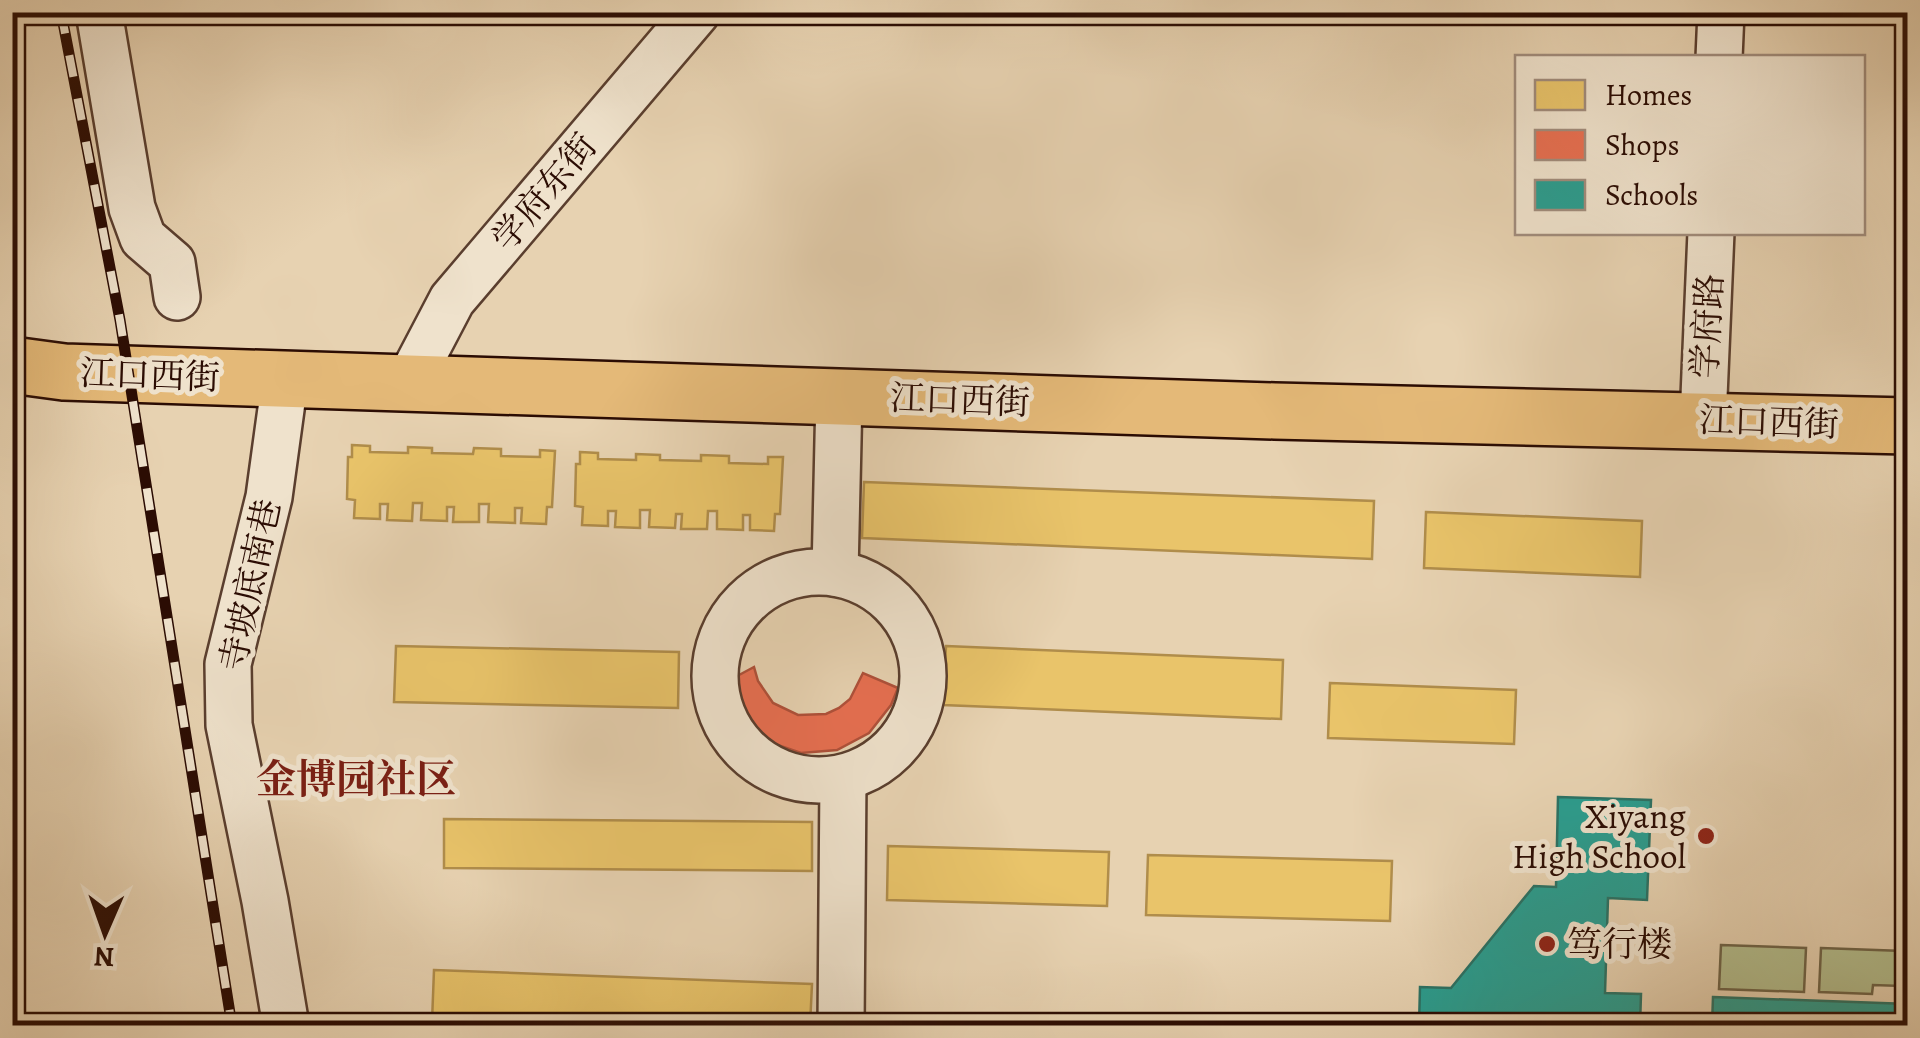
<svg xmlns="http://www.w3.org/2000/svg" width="1920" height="1038" font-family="Alegreya,'Noto Serif SC',serif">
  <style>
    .green { fill: #b3bd8d; stroke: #6f6448; stroke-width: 2.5 }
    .homes { fill: #e9c46a; stroke: #b08d4b; stroke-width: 2.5 }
    .shops { fill: #e76f51; stroke: #af513a; stroke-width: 2.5 }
    .schools { fill: #2a9d8f; stroke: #2a7265; stroke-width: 2.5 }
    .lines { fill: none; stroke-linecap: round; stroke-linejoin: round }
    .minor-casing { stroke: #5a3e2e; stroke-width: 50 }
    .major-casing { stroke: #2b0c03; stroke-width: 60 }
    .minor { stroke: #efe2cc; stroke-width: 45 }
    .major { stroke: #e4b978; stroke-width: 55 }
    .rail-casing { stroke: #2b0c03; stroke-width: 11 }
    .rail { stroke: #efe2cc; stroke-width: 8; stroke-dasharray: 22; stroke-linecap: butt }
    .poi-dot { fill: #8f2418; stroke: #efe2cc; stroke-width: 4 }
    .labels { text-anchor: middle; stroke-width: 10; stroke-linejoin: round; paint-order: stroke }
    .street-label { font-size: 35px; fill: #2b0c03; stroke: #efe2cc }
    .poi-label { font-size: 35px; fill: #2b0c03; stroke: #efe2cc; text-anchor: end }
    .quarter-label { font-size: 40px; font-weight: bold; fill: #7a1f14; stroke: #efe2cc }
  </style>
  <rect width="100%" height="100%" fill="#e7d2b1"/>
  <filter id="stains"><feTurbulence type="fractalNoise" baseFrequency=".002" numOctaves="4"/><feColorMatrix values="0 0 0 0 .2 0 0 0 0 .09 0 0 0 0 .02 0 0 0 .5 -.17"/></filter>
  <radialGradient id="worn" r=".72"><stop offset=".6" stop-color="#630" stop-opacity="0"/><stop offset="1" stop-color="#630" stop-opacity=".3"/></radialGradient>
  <g class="green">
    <polygon points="1721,945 1806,948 1804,992 1719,989"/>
    <polygon points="1821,948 1903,951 1902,986 1873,985 1872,994 1819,992"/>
  </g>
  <g class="homes">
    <polygon points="352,445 370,446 370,452 408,453 408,447 432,448 432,453 473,454 474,448 501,449 501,456 540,457 540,450 555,451 552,507 547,507 546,524 521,523 522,508 515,508 515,523 488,522 489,504 479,504 479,522 453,522 454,507 447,507 447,521 421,520 422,503 413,503 412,521 387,520 388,504 380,504 380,519 354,518 355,500 347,499 348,457 352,457"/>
    <polygon points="580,452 598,453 598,459 636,460 636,454 660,455 660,460 701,461 701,455 729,456 729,463 768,464 768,457 783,457 780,514 775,514 774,531 750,530 750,515 743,515 743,530 717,529 717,511 708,511 707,529 681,529 682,514 676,514 675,528 649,527 650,510 640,510 640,528 615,527 616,511 608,511 608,526 582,525 583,507 575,506 576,464 580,464"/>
    <polygon points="864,482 1374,501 1372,559 862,538"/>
    <polygon points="1426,512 1642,521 1640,577 1424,568"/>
    <polygon points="396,646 679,652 678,708 394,702"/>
    <polygon points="946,646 1283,660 1281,719 943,705"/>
    <polygon points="1330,683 1516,690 1514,744 1328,738"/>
    <polygon points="444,819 812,822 812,871 444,868"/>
    <polygon points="888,846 1109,852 1107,906 887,900"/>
    <polygon points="1148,855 1392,861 1390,921 1146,915"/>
    <polygon points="434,970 812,984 810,1026 534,1026 432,1022"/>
    <polygon points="898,1019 1139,1026 898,1026"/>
  </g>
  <polygon class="shops" points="754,667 758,681 773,703 798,715 826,714 839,708 850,699 863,673 898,688 891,705 869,733 837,750 801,753 766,741 740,716 726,682"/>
  <g class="schools">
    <polygon points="1558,797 1651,800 1647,900 1608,898 1605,993 1641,994 1640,1026 1419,1026 1420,987 1451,988 1534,886 1556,887"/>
    <polygon points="1713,997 1908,1004 1908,1026 1712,1026"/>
  </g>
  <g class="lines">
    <defs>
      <g id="minor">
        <polyline points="99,12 132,208 143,238 172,263 177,297"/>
        <polyline points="1719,58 1721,12"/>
        <polyline points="285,380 269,497 228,664 229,725 265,901 286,1026"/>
        <polyline points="408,384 452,300 697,12"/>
        <polyline points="1703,420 1711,232"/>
        <circle cx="819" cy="676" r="104"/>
        <polyline points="835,573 839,396"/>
        <polyline points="841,1026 843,778"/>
      </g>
      <polyline id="major" points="12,365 64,372 1275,411 1908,426"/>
    </defs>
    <use href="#minor" class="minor-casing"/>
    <use href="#major" class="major-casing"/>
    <use href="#minor" class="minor"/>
    <use href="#major" class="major"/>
    <defs>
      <polyline id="rail" points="61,12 120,320 232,1026"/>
    </defs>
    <use href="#rail" class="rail-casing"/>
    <use href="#rail" class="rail"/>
  </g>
  <g class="poi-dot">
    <circle cx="1706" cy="836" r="10"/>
    <circle cx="1547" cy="944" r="10"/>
  </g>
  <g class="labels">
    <g class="street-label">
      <text transform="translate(544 192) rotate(-50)" y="12">学府东街</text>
      <text transform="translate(1707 326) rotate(-87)" y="12">学府路</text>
      <text transform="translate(150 375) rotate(2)" y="12">江口西街</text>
      <text transform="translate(960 400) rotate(2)" y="12">江口西街</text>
      <text transform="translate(1769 422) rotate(2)" y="12">江口西街</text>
      <text transform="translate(250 585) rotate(-78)" y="12">寺坡底南巷</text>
    </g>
    <g class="poi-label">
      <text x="1686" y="828">Xiyang<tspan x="1686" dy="40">High School</tspan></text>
      <text x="1567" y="956" text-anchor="start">笃行楼</text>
    </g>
    <g class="quarter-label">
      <text x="356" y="793">金博园社区</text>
    </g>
  </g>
  <rect width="1920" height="1038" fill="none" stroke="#e7d2b1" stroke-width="50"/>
  <rect x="15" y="15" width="1890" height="1008" fill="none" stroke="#2b0c03" stroke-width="5"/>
  <rect x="25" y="25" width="1870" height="988" fill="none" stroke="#2b0c03" stroke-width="2.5"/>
  <rect x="1515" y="55" width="350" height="180" fill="#efe2cc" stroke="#a18c7c" stroke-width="2.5"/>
  <rect x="1535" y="80" width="50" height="30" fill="#e9c46a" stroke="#a18c7c" stroke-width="2.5"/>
  <text x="1605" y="105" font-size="30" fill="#2b0c03">Homes</text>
  <rect x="1535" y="130" width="50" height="30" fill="#e76f51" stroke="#a18c7c" stroke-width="2.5"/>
  <text x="1605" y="155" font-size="30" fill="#2b0c03">Shops</text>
  <rect x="1535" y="180" width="50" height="30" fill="#2a9d8f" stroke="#a18c7c" stroke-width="2.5"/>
  <text x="1605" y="205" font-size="30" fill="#2b0c03">Schools</text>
  <g transform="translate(105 933) rotate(182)" stroke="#efe2cc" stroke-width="8" paint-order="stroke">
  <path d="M0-8L18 38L0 25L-18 38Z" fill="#2b0c03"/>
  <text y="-15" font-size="28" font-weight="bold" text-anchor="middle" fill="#2b0c03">N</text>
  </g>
  <rect width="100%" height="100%" filter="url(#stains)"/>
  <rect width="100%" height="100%" fill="url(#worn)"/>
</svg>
